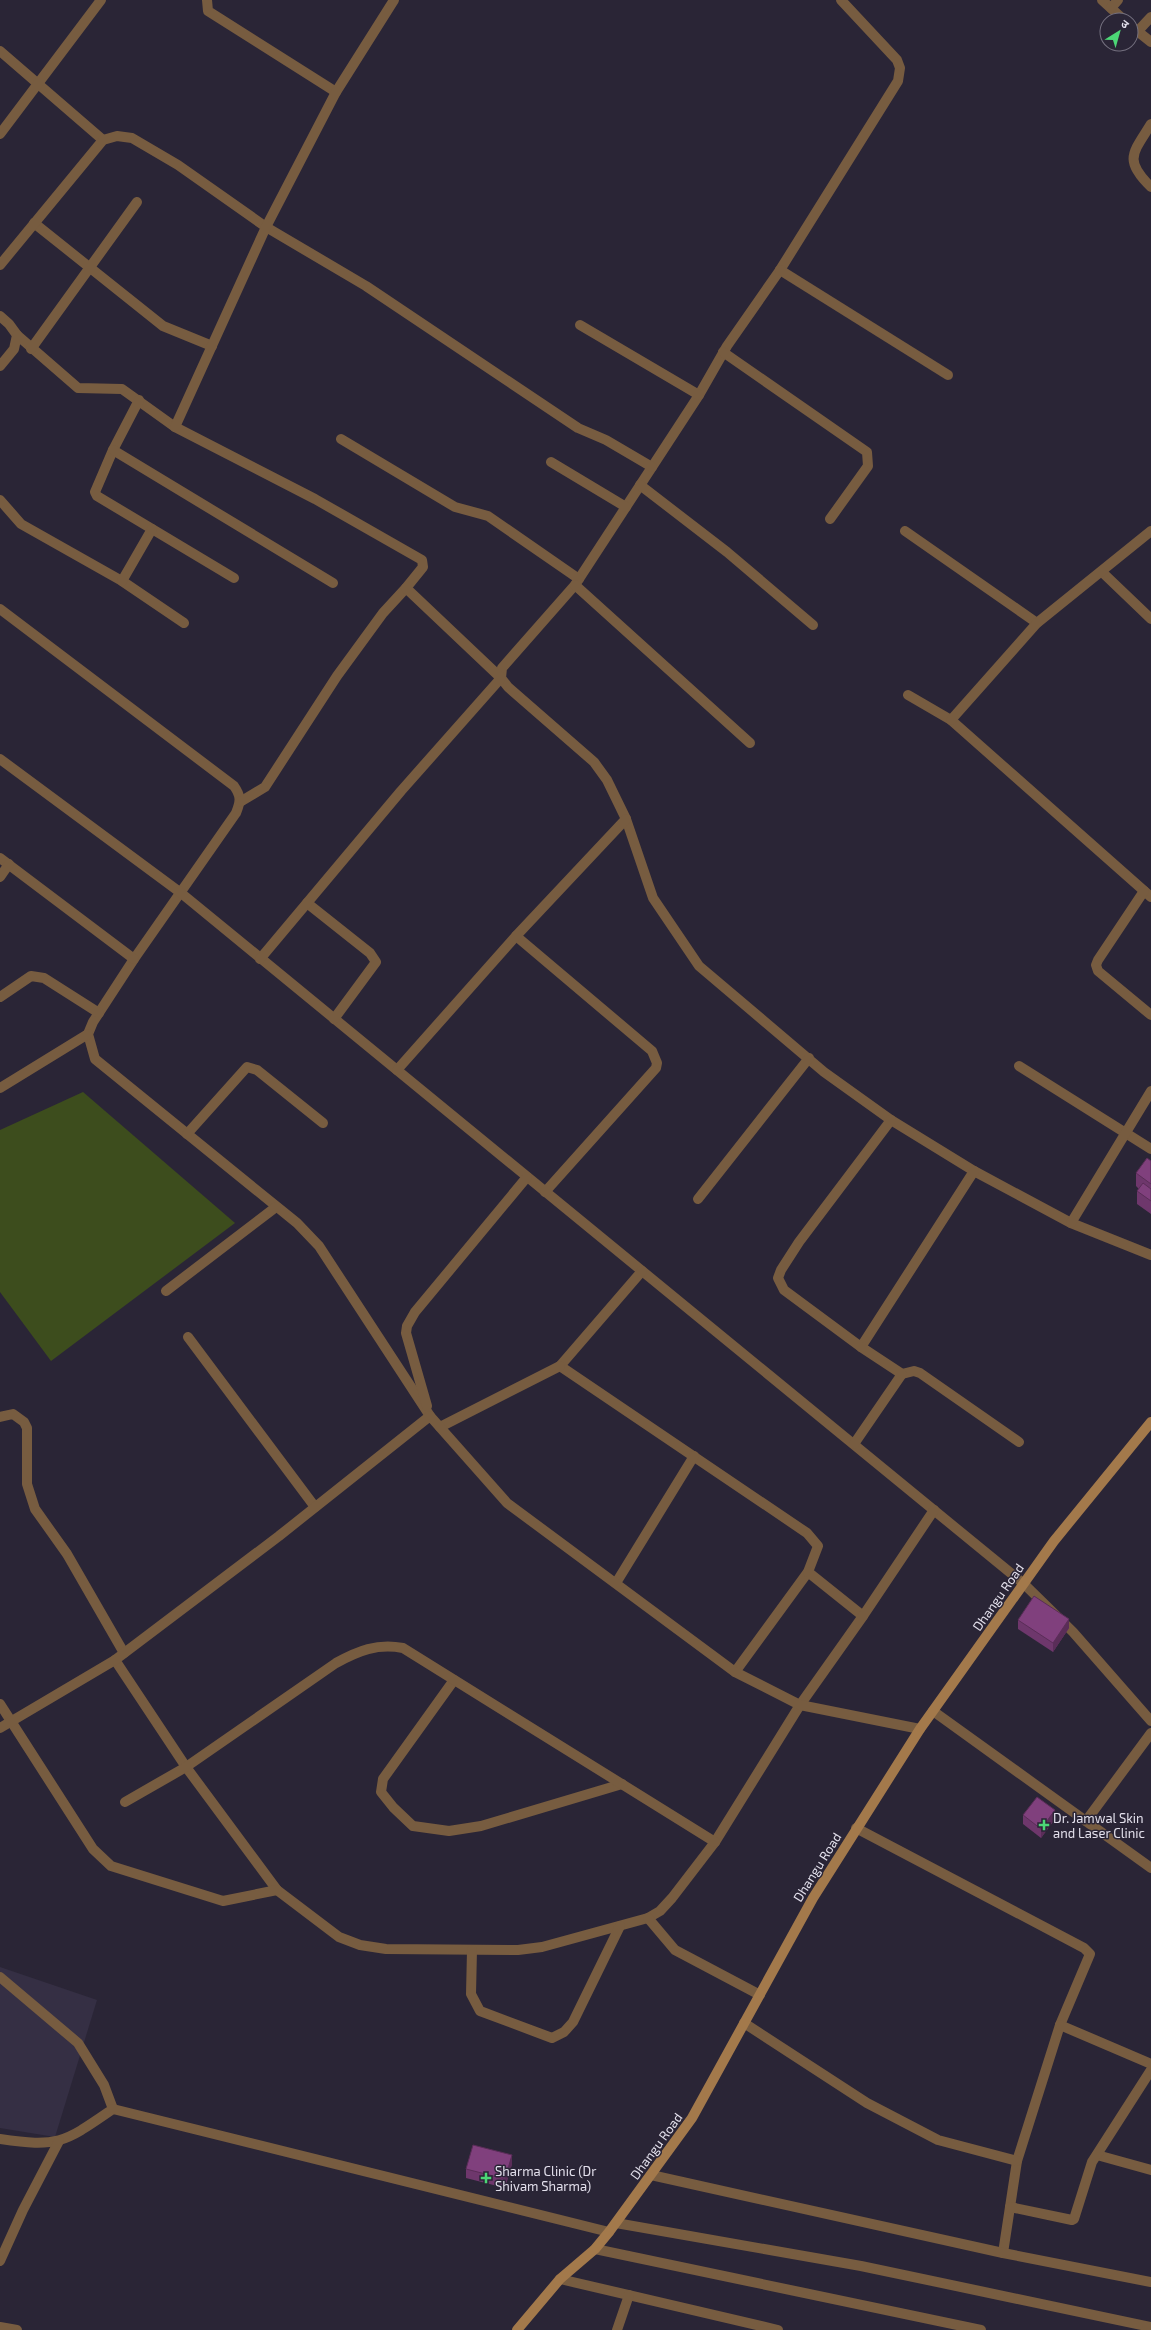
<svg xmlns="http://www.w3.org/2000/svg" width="1151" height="2330" font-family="'Exo 2','Noto Sans Devanagari',sans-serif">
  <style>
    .built { fill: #352f44 }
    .green { fill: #3d4d1d }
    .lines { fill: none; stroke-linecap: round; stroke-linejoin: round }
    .street { stroke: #775c40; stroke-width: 10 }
    .secondary { stroke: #a3794b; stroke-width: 10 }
    .wall { fill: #6e376c }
    .shaded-wall { fill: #5a2d58 }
    .building { fill: #80407d; stroke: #5a2d58 }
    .poi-dot { fill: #4cd676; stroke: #2a2536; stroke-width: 1.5 }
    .labels { text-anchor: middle; stroke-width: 3; stroke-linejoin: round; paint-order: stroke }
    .street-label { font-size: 13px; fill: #e3e0ec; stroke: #2a2536 }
    .poi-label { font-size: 13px; fill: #e3e0ec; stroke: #2a2536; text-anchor: start }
  </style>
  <rect width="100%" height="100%" fill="#2a2536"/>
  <polygon class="built" points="0,1967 97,2000 55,2137 0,2128"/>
  <polygon class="green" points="83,1092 235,1223 51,1361 0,1292 0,1130"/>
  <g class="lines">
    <g class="street">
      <polyline points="207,0 208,11 336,92"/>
      <polyline points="841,0 897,60 900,68 898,81 780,270 727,346 699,395 575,585 502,668 501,678 508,687 594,762 607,780 626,819 653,898 699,966 824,1072 891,1120 974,1171 1071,1223 1151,1255"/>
      <polyline points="1102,0 1124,20"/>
      <polyline points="1111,8 1118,0"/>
      <polyline points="1131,26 1151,42"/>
      <polyline points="1137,32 1151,17"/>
      <polyline points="0,51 103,140"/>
      <path d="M 1151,124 C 1133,153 1123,160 1151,187"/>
      <polyline points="0,134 101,0"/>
      <polyline points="34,223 163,326 212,346"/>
      <polyline points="0,265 103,140 117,136 132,138 178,165 266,227 366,286 578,428 606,440 652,467"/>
      <polyline points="780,270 948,375"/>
      <polyline points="0,316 9,324 17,335 14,349 0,366"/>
      <polyline points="580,325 699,395"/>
      <polyline points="17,335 78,388 122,389 175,427"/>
      <polyline points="31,349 137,202"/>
      <polyline points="723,352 867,452 868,466 830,519"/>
      <polyline points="139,400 113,450 95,492 97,496 234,578"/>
      <polyline points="341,439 455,507 488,516 579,579"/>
      <polyline points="113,450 333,583"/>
      <polyline points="551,462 626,507"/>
      <polyline points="640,485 727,552 813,625"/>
      <polyline points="0,500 21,524 122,581 184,623"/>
      <polyline points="905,531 1037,623"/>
      <polyline points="1102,572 1151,619"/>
      <polyline points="122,581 152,529"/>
      <polyline points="575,585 750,743"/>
      <path d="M 0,609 L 234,786 C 241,796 241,801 236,813 L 134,959 L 93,1022 L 88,1034 L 95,1059 L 297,1223 L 319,1246 L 430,1416"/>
      <polyline points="908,695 951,720 1151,897"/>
      <polyline points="951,720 1037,623 1151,531"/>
      <polyline points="0,759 181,893 1024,1584 1073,1632 1151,1721"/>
      <polyline points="240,802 265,787 337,676 383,613 406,588"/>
      <polyline points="0,858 134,959"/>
      <polyline points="0,877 9,864"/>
      <polyline points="1144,891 1098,960 1096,965 1098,971 1151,1015"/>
      <polyline points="307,903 370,953 376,962 334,1019"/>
      <polyline points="516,936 652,1051 657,1063 656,1068 545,1192"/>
      <polyline points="260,959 401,791 501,678 406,588 423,567 422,560 315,499 175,427 266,227 336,92 394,0"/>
      <polyline points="0,997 31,976 44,978 99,1013"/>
      <polyline points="1019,1066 1151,1149"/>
      <polyline points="397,1070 516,936 626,819"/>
      <polyline points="0,1088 88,1034"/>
      <polyline points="187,1134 247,1067 257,1070 323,1123"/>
      <polyline points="698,1199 809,1058"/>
      <polyline points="1071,1223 1151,1091"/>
      <polyline points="642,1271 560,1366 807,1533 818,1546 808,1572 735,1672"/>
      <polyline points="166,1291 276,1207"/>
      <polyline points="188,1337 315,1507"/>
      <polyline points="861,1347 974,1171"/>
      <polyline points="902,1374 914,1371 920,1373 1019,1442"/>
      <polyline points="427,1406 406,1333 407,1326 415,1312 527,1177"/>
      <polyline points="0,1417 13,1414 24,1422 27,1428 27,1484 35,1509 67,1554 124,1653"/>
      <polyline points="440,1427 560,1366"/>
      <polyline points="854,1444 902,1374 861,1347 784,1290 778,1278 781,1270 799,1242 891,1120"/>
      <polyline points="808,1572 863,1616"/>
      <polyline points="616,1583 694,1456"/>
      <polyline points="115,1660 186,1767 277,1890 339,1937 360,1945 386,1949 518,1950 542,1947 648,1918 660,1911 672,1898 715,1842 800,1705 863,1616 934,1510"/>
      <polyline points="454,1680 383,1779 381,1792 393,1807 413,1826 449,1831 481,1826 622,1784"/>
      <polyline points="0,1704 93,1849 111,1866 223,1901 277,1890"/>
      <polyline points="933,1711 1151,1868"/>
      <polyline points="0,1728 115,1660 279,1536 430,1416 507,1503 735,1672 800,1705 920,1729"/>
      <path d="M 125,1802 L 186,1767 L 336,1663 C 358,1651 377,1643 403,1648 L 715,1842"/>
      <polyline points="1086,1821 1151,1733"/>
      <polyline points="856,1828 1084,1948 1090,1954 1060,2025 1017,2161 1003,2253"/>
      <polyline points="648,1918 675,1950 760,1995"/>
      <polyline points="472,1950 471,1994 480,2011 552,2038 564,2032 573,2022 620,1926"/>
      <polyline points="0,1977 78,2043 104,2085 113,2109"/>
      <polyline points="744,2023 867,2103 938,2140 1017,2161"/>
      <polyline points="1060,2025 1151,2064"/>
      <path d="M 0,2139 C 59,2148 65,2142 113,2109 L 609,2232"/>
      <polyline points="1097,2155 1151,2170"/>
      <polyline points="651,2175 1003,2253 1151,2282"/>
      <polyline points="1010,2207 1072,2220 1074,2219 1092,2162 1151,2070"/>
      <polyline points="616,2223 861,2266 1151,2327"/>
      <polyline points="595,2249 981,2330"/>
      <polyline points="0,2261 23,2210 59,2141"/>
      <polyline points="560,2279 778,2330"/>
      <polyline points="0,2327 17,2330"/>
      <polyline points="617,2330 629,2295"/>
    </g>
    <polyline class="secondary" points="517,2330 560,2279 595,2249 609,2232 692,2118 813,1898 920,1729 1054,1541 1151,1422"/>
  </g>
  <g class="wall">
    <polygon points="1151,1161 1151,1214 1137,1204 1137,1191 1139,1189 1136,1186 1136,1173"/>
    <polygon points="1018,1620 1069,1628 1053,1652 1018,1629"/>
    <polygon points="1023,1815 1055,1819 1041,1838 1023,1824"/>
    <polygon points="512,2164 505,2188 466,2178 466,2169"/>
  </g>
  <g class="shaded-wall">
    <polygon points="1069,1619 1069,1628 1053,1652 1053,1643"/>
    <polygon points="1055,1810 1055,1819 1041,1838 1041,1829"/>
    <polygon points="512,2155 512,2164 505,2188 505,2179"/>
  </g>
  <g class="building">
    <polygon points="1147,1158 1151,1161 1151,1184 1136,1173"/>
    <polygon points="1143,1183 1151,1189 1151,1201 1137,1191"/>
    <polygon points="1034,1596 1069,1619 1053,1643 1018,1620"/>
    <polygon points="1037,1797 1055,1810 1041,1829 1023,1815"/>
    <polygon points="473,2145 512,2155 505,2179 466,2169"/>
  </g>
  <g class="poi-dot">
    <path d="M1042 1819h4v4h4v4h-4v4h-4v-4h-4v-4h4z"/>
    <path d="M484 2172h4v4h4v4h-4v4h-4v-4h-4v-4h4z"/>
  </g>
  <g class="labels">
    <g class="street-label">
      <text transform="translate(998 1597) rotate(-55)" y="5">Dhangu Road</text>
      <text transform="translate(817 1867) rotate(-58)" y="5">Dhangu Road</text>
      <text transform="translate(656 2146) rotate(-54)" y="5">Dhangu Road</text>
    </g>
    <g class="poi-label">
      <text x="1053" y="1823">Dr. Jamwal Skin<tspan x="1053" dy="15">and Laser Clinic</tspan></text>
      <text x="495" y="2176">Sharma Clinic (Dr<tspan x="495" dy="15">Shivam Sharma)</tspan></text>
    </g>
  </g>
  <g transform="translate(1119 32) rotate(37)"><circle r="19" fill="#2a2536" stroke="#74707f"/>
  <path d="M0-3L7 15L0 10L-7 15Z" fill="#4cd676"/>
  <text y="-6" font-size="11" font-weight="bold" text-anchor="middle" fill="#e3e0ec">उ</text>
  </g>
</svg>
